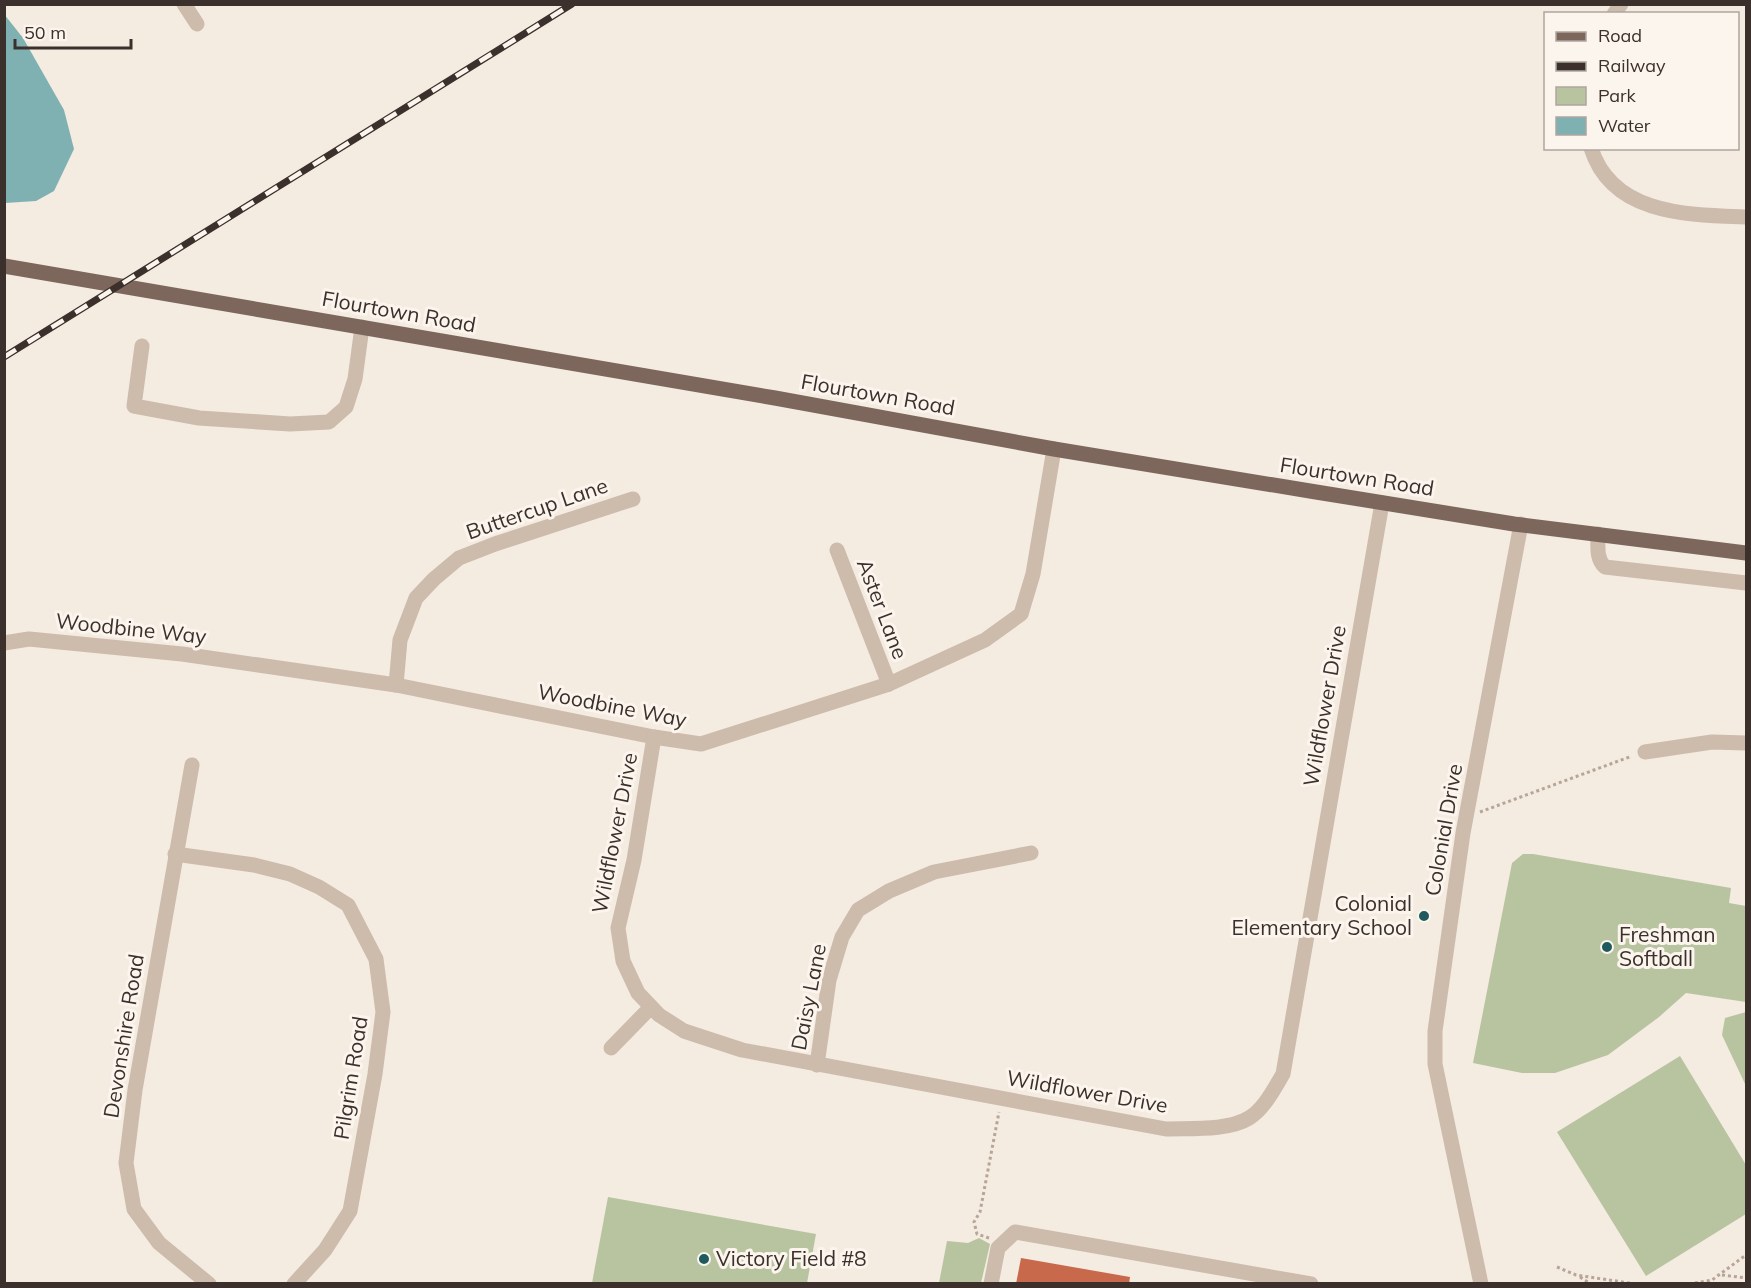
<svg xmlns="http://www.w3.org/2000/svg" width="1751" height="1288" font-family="Mulish,sans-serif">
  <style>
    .green { fill: #b8c4a0 }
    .water { fill: #7fb0b2 }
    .building { fill: #c8694b }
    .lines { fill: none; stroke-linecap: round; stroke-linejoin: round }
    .path { stroke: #b9a596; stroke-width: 3; stroke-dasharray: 3 3; stroke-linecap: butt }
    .minor { stroke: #cdbbac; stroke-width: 15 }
    .major { stroke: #7d675c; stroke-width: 15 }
    .rail-casing { stroke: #3b302b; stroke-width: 7 }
    .rail { stroke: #fbf5ee; stroke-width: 4.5; stroke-dasharray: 14; stroke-linecap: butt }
    .poi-dot { fill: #1f5a5e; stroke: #fbf5ee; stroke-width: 2 }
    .labels { text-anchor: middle; stroke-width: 6; stroke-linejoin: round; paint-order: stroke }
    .street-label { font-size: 21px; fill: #3b302b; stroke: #fbf5ee }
    .poi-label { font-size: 21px; fill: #3b302b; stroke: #fbf5ee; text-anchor: start }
  </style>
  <rect width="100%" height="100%" fill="#f4ebe1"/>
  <g class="green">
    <polygon points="1523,854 1533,854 1731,888 1729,903 1746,906 1746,1002 1686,993 1659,1017 1608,1055 1555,1073 1522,1073 1473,1063 1512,863"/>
    <polygon points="1746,1012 1746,1086 1722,1035 1725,1018"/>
    <polygon points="1680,1056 1746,1165 1746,1214 1646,1276 1557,1132"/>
    <polygon points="608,1197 816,1234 807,1283 592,1283"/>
    <polygon points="979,1238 990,1244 981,1283 939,1283 947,1241 968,1243"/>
  </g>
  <polygon class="water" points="4,14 23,38 64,110 74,149 54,191 36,201 5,203"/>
  <polygon class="building" points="1021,1258 1130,1277 1129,1284 1016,1284"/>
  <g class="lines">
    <g class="path">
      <polyline points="1480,812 1632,756"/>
      <polyline points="989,1238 977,1234 974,1222 980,1212 999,1112"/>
      <polyline points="1557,1267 1576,1275 1636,1284"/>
      <polyline points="1722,1275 1746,1278"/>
      <polyline points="1580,1277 1591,1284"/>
      <polyline points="1689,1284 1712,1280 1746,1255"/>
    </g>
    <g class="minor">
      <polyline points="184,4 197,24"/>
      <polyline points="1614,14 1621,4"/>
      <path d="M 1591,148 C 1612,215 1688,215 1746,217"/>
      <polyline points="142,346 134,406 199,418 290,424 329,422 346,407 355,379 362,327"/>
      <path d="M 1598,534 C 1598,546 1596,559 1605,567 L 1746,583"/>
      <polyline points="837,550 889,684"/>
      <polyline points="4,643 29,639 182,654 396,685 654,737 701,744 889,684 985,640 1021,614 1033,574 1054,449"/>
      <polyline points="396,685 400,640 416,598 434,579 459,558 495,544 633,499"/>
      <path d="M 654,737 L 634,860 L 618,928 L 623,961 L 638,993 L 659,1015 L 684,1031 L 742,1050 L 1166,1129 C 1190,1128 1228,1131 1249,1118 C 1264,1109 1274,1089 1283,1074 L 1382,503"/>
      <polyline points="1645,752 1712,742 1746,743"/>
      <polyline points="192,765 135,1090 126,1163 134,1209 159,1243 209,1284"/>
      <polyline points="175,854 254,865 290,874 319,887 348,905 376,959 383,1012 375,1074 350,1211 325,1250 294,1284"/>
      <polyline points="611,1048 651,1007"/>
      <polyline points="817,1065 829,980 842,937 858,910 889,891 934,872 1031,853"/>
      <polyline points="991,1284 998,1248 1015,1232 1311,1284"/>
      <polyline points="1481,1284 1435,1064 1435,1031 1463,833 1521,524"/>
    </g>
    <polyline class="major" points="4,266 775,398 1054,449 1316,492 1514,524 1746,553"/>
    <defs>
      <polyline id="rail" points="4,357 572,4"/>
    </defs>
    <use href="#rail" class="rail-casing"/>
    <use href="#rail" class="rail"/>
  </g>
  <g class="poi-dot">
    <circle cx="1424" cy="916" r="6"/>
    <circle cx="1607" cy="947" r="6"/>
    <circle cx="704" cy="1259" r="6"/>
  </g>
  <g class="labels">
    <g class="street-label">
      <text transform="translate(399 312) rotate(10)" y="7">Flourtown Road</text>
      <text transform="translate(878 395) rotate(10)" y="7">Flourtown Road</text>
      <text transform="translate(1357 477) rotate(9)" y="7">Flourtown Road</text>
      <text transform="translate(537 509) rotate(-19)" y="7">Buttercup Lane</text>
      <text transform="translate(882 609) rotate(69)" y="7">Aster Lane</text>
      <text transform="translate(131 629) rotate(6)" y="7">Woodbine Way</text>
      <text transform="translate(612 706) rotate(11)" y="7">Woodbine Way</text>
      <text transform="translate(1325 706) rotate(-80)" y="7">Wildflower Drive</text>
      <text transform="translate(1444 830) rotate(-80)" y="7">Colonial Drive</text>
      <text transform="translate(615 833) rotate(-79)" y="7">Wildflower Drive</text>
      <text transform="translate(809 997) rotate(-79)" y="7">Daisy Lane</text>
      <text transform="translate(124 1036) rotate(-81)" y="7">Devonshire Road</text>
      <text transform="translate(351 1078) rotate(-81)" y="7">Pilgrim Road</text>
      <text transform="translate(1087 1092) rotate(10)" y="7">Wildflower Drive</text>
    </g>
    <g class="poi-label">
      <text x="1412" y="911" text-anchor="end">Colonial<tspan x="1412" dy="24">Elementary School</tspan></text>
      <text x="1619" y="942">Freshman<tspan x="1619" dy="24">Softball</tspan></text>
      <text x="716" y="1266">Victory Field #8</text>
    </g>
  </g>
  <rect width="1751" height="1288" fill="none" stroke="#3b302b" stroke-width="12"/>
  <rect x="1544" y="12" width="195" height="138" fill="#fbf5ee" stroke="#aea6a0" stroke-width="1.5"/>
  <rect x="1556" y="32" width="30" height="9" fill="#7d675c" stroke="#aea6a0" stroke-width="1.5"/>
  <text x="1598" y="42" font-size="18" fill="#3b302b">Road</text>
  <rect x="1556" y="62" width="30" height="9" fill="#3b302b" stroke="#aea6a0" stroke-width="1.5"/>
  <text x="1598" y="72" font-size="18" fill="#3b302b">Railway</text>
  <rect x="1556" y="87" width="30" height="18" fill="#b8c4a0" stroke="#aea6a0" stroke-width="1.5"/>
  <text x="1598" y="102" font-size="18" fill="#3b302b">Park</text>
  <rect x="1556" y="117" width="30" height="18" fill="#7fb0b2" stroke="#aea6a0" stroke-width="1.5"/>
  <text x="1598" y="132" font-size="18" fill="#3b302b">Water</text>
  <path d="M15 39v9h116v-9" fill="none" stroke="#3b302b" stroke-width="3"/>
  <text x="24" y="39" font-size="18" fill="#3b302b" stroke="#fbf5ee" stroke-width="4.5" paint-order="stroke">50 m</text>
</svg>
